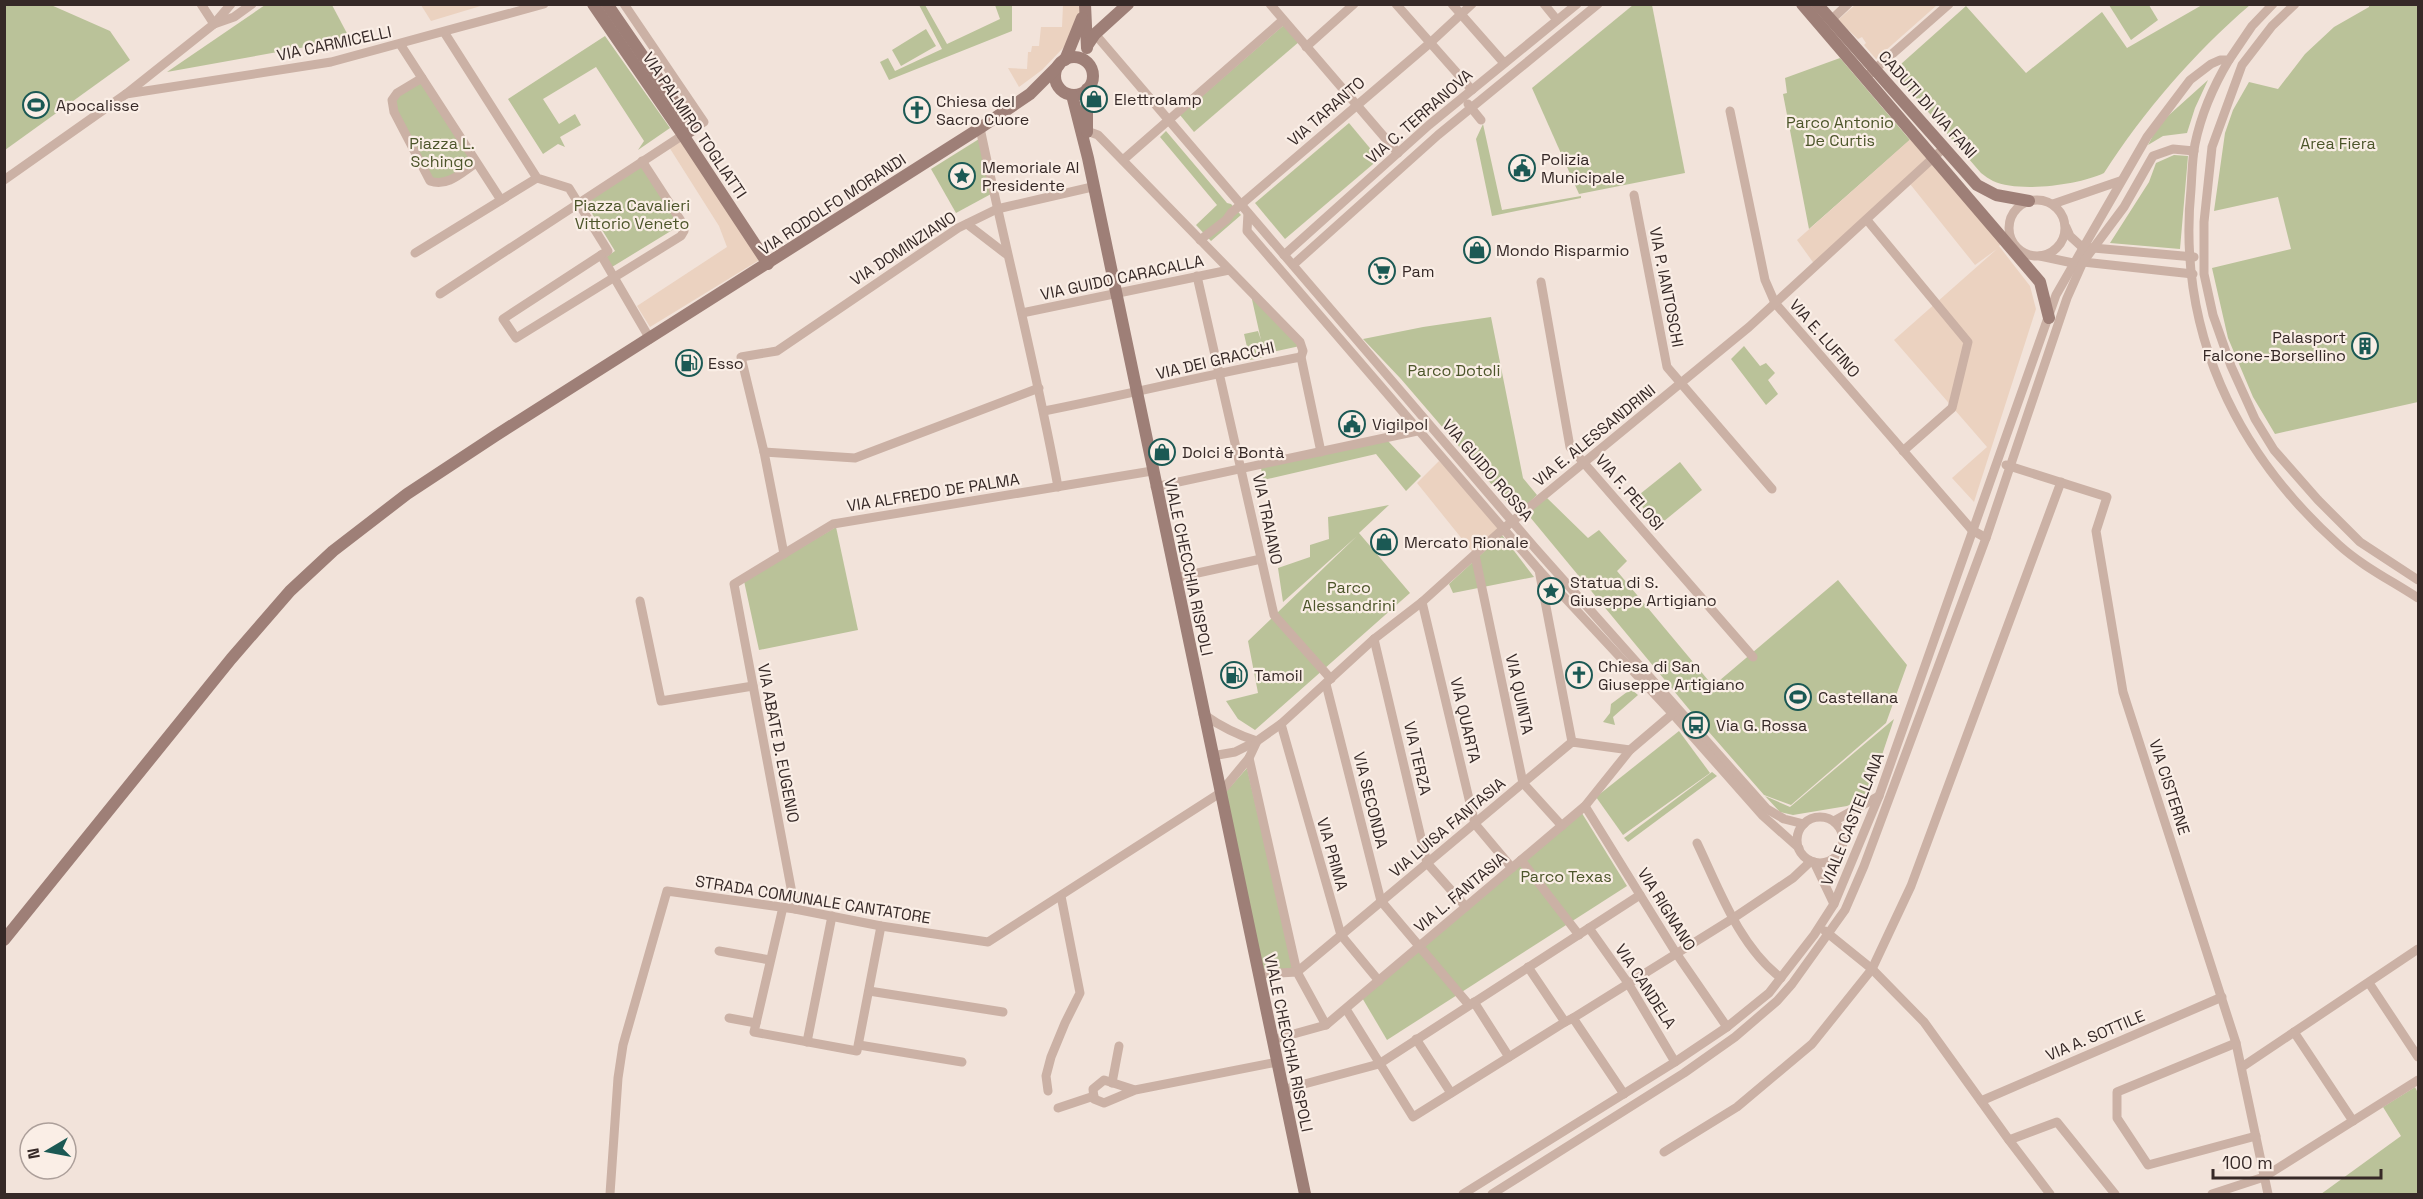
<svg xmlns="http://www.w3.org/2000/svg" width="2423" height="1199" font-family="'Space Grotesk',sans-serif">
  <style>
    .green { fill: #bac299 }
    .plaza { fill: #ebd2c0 }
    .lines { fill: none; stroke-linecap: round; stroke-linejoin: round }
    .street { stroke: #cbb1a5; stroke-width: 9 }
    .secondary { stroke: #9e7f77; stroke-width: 12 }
    .labels { text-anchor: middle; stroke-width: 4.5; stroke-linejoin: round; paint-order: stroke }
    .street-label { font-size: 16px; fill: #362927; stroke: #faeee6 }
    .poi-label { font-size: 16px; fill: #362927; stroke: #faeee6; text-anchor: start }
    .park-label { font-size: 16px; fill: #4c552a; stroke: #faeee6 }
  </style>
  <rect width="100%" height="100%" fill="#f2e3da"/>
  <g class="green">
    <polygon points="5,4 51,5 110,31 130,60 5,150"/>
    <polygon points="265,5 332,5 350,39 167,72"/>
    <polygon points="919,5 925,5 947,44 1000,19 995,5 1012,5 1012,31 889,80 880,62 888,58 895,71 942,49"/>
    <polygon points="1633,5 1652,5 1685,173 1579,194 1532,88"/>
    <polygon points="2109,5 2149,5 2158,20 2131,40"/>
    <path d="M 2202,5 L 2250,5 C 2194,53 2144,111 2104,173 C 2079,185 2019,193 1993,181 C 1989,179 1985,176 1981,173 L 1891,69 L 1901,64 L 1966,6 L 2026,73 L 2102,12 L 2127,48 Z"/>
    <polygon points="2369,5 2418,5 2418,402 2275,434 2253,397 2228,338 2212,268 2291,249 2278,197 2214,211 2225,133 2233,110 2249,82 2278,89 2305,54 2334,27 2369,7"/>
    <polygon points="1285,24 1300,41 1194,132 1180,115"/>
    <polygon points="926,29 936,46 901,66 892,50"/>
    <polygon points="605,36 670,128 638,150 644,141 596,67 543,99 559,124 575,114 581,125 560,137 565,147 558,144 543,154 508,99"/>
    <polygon points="1840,58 1910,140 1809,229 1783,94 1787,93 1785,78"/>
    <polygon points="422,78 476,163 447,182 430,181 394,112 397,93"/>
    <polygon points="2208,80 2195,108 2187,133 2163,136 2148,145 2159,124"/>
    <polygon points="1349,123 1379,159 1285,239 1255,203"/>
    <polygon points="1483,124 1502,210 1581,196 1581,198 1492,216 1476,139"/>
    <polygon points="1166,131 1227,203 1231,204 1241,215 1211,241 1196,225 1217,205 1160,137"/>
    <polygon points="979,139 991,194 956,213 931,169"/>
    <polygon points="2174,155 2188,156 2180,249 2110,243 2149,182 2156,163"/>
    <polygon points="642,166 679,226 612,267 606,257 615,251 585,202"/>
    <polygon points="1251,295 1300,346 1263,354 1264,357 1250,360 1244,334 1258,331 1261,340"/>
    <polygon points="1491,317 1523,478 1537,495 1517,514 1401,379 1363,339 1423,327"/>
    <polygon points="1744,346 1760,366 1766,363 1775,373 1768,380 1778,394 1766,405 1731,359"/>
    <polygon points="1388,441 1421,476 1406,491 1376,454 1263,480 1261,468"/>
    <polygon points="1680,462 1702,490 1658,526 1635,498"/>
    <polygon points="1547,498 1588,538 1599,530 1627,561 1617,571 1713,686 1838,580 1907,665 1886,723 1791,805 1764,795 1688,708 1525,511"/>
    <polygon points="1389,505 1359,533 1410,593 1255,730 1238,719 1226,701 1258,693 1248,641 1357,536 1283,602 1278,568 1310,557 1310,545 1329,539 1328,517"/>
    <polygon points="836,527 858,630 759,650 744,581"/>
    <polygon points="1502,535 1534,577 1453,593 1449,584"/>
    <polygon points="1631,689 1638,695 1613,717 1615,725 1603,722 1610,713 1611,704"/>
    <polygon points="1894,719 1870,791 1867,797 1847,806 1793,815 1780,812 1765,796 1790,807"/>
    <polygon points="1679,731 1710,773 1623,835 1596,797"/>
    <polygon points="1247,768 1294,970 1260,970 1223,795"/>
    <polygon points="1712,772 1717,776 1628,842 1624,838"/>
    <polygon points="1580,810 1627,886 1387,1040 1361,996"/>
    <polygon points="2415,1087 2418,1093 2418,1194 2321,1194 2401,1136 2383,1107"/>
  </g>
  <g class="plaza">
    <polygon points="421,5 484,5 431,21"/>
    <polygon points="1063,5 1081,5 1079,26 1064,47 1042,70 1019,87 1008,68 1027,69 1028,52 1031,52 1032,46 1039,46 1041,27 1062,27"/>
    <polygon points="1855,5 1937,5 1876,59 1864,45 1866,43 1862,37 1858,39 1838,20"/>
    <polygon points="1915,135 1934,158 1815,265 1797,240"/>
    <polygon points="682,139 761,259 650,327 637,306 727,247 719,226 669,147"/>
    <polygon points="1935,160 2004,241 1999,246 2030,286 2036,309 1974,502 1952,478 1987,447 1894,340 1997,249 1975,265 1910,184"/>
    <polygon points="1439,461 1503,529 1475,555 1417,483"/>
  </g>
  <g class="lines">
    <g class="street">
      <polyline points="201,4 214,24"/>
      <polyline points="624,4 704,122 693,129"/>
      <polyline points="1270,4 1398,153"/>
      <polyline points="1396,4 1472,90"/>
      <polyline points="1452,4 1504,63"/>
      <polyline points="1544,4 1557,20"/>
      <polyline points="2295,4 2272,26 2242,65 2212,147 2204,222 2204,274 2213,315 2231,366 2255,419 2274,450 2318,500 2360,542 2418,580"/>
      <polyline points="1831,20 1848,4"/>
      <polyline points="214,24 234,17 252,4"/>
      <polyline points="444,32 537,178 569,188 608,251 601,255 650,339"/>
      <polyline points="1095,34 1535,548 1767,809 1784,819 1804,824"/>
      <polyline points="400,44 422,78"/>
      <polyline points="1306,47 1354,4"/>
      <path d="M 2229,60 C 2214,85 2201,115 2195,144 C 2192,159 2192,175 2191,189 C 2177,330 2235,452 2339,545 C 2362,566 2392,581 2418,598"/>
      <polyline points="1866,77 1949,4"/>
      <polyline points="126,94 331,62 544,4"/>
      <polyline points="1468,104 1481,120"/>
      <polyline points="1730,111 1765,280 1775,303 1972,530 1986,538"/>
      <path d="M 980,128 C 1005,248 1036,366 1058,487"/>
      <polyline points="1087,131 1098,135 1300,342 1303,351 1301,357 1321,452"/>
      <polyline points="1123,160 1283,20"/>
      <path d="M 476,163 C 461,173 448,187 430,181 L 394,112 L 392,100 L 397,93 L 422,78 L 501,200"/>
      <polyline points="4,180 126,94 214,24 231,4"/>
      <polyline points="1634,195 1667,367 1772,489"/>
      <circle cx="2037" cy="228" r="28"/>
      <polyline points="2053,204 2120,181"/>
      <polyline points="1248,213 1247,231 1539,570 1672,713 1763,816 1799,848"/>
      <polyline points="1867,220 1968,342 1952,408 1903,451"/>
      <polyline points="967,224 1006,254"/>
      <polyline points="2066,227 2070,236 2082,247 2194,257"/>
      <polyline points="1200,240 1226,220 1231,213 1430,43 1472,4"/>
      <polyline points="415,253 537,178"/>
      <polyline points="601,255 503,319 516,338 681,236 684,231 683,224 642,161"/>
      <polyline points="1284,255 1429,125 1577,4"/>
      <polyline points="2040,256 2073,263 2083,262 2193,274"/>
      <polyline points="1293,265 1438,135 1598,4"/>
      <polyline points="1197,276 1274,615 1331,679"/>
      <polyline points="1541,282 1570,447 1753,657"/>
      <polyline points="440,294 683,135"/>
      <polyline points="1022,313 1229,270"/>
      <path d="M 1044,411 C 1130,394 1215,373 1301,357"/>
      <polyline points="764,452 855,458 1039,388"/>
      <polyline points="2006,465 2107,497 2096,531 2123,692 2236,1043 2268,1194"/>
      <polyline points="1155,487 1422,430"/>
      <polyline points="784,554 764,452 741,357 777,351 958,228 997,209 1092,187"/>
      <polyline points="1475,555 1523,783 1562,826"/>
      <polyline points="1539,570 1572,742"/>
      <polyline points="1175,578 1261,559"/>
      <polyline points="640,601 661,701 753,686"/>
      <polyline points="1422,602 1475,824 1512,868"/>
      <polyline points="1374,639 1427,863 1466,907"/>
      <polyline points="1326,684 1381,901 1469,1005"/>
      <path d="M 1203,714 C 1220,726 1237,735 1257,741"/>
      <polyline points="1281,724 1341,935 1379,981"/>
      <polyline points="1212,756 1235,752 1257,741 1281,724 1374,639 1422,602 1503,529 1749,327 1945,147"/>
      <polyline points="1249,758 1297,972 1572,742 1630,750"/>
      <polyline points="1585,806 1676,953 1727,1027"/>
      <circle cx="1820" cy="840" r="23"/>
      <polyline points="1834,821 1879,796"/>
      <path d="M 1697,843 C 1719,889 1739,946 1781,978"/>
      <polyline points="1521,860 1579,935"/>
      <polyline points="1814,862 1834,904"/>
      <polyline points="783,907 754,1032 857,1051 881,926"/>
      <polyline points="795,909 734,584 833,524 1152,471"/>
      <polyline points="1589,928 1628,983 1675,1062"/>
      <polyline points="1825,931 1872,969 1924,1022 2009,1140 2050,1194"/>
      <polyline points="719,951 770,960"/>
      <polyline points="1528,967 1565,1022 1573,1018 1624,1094"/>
      <polyline points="1258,974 1297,972 1326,1025 1585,806 1630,750 1677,710"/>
      <polyline points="2369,983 2418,1057"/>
      <polyline points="869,991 1003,1012"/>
      <polyline points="1474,1002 1509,1057"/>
      <polyline points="1346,1009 1413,1117 1565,1022"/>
      <polyline points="729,1018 756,1023"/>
      <polyline points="1573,1018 1732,919 1793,878 1811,861"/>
      <polyline points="2294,1032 2353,1121"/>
      <polyline points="1416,1039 1451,1093"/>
      <polyline points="1272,1040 1326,1025"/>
      <polyline points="807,1042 832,916"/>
      <polyline points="2236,1043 2117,1092 2117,1118 2148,1165 2256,1136"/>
      <polyline points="859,1045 962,1062"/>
      <polyline points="2242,1067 2418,949"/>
      <polyline points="1112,1083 1119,1046"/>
      <polyline points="1135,1090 1104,1080 1093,1089 1094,1099 1104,1103 1135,1090 1277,1062"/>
      <polyline points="1282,1090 1379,1064 1640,895"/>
      <polyline points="1048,1091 1046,1076 1051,1057 1065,1023 1080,993 1061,896"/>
      <polyline points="1981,1101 2222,997"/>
      <polyline points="1058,1108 1094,1096"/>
      <polyline points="2009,1140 2057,1122 2115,1194"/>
      <polyline points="1664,1152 1737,1107 1812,1044 1872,969 1911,886 2061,482"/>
      <polyline points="610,1194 618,1078 623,1045 667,891 795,909 881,926 988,942 1220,793 1249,758 1257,741"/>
      <polyline points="1463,1194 1675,1062 1727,1027 1769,993 1814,935 1834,904 1879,796 2056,295 2147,137 2190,80 2211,64 2220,60 2229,60 2252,26 2273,4"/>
      <polyline points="1492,1194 1684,1073 1735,1037 1777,1001 1792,984 1845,910 1864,866 1986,538 2067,298 2083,262 2124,207 2153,156 2173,149 2194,151"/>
      <polyline points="2212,1194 2264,1177 2418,1080"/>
    </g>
    <g class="secondary">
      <polyline points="593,4 683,135 768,264"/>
      <polyline points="607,4 693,129 683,135"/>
      <polyline points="1085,4 1087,48"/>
      <polyline points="1802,4 2040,282 2049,318"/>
      <polyline points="1817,4 1977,185 1996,195 2029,201"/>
      <polyline points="1087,46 1095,34 1128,4"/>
      <circle cx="1074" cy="76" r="19"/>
      <polyline points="1065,60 1082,18"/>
      <polyline points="1072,95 1088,158 1305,1194"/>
      <polyline points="1087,132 1087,89"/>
      <polyline points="4,940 231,659 290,591 333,551 407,494 495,436 980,128 1030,94 1059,65"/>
    </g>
  </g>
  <defs>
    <symbol id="shop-ring" viewBox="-11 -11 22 22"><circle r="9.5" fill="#faeee6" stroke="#1b5954" stroke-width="1.5"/><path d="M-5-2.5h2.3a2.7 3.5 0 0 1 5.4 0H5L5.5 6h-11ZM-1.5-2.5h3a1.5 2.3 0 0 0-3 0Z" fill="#1b5954"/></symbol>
    <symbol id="stadium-ring" viewBox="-11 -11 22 22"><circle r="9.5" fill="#faeee6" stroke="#1b5954" stroke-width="1.5"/><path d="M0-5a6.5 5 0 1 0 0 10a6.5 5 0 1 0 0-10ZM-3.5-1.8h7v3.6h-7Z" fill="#1b5954"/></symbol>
    <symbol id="church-ring" viewBox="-11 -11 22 22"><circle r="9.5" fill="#faeee6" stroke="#1b5954" stroke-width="1.5"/><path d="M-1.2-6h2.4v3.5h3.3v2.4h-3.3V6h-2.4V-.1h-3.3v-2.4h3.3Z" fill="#1b5954"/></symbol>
    <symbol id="civic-ring" viewBox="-11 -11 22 22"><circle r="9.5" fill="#faeee6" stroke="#1b5954" stroke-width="1.5"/><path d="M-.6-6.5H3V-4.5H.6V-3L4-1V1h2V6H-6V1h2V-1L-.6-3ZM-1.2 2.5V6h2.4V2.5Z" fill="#1b5954"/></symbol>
    <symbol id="sight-ring" viewBox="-11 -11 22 22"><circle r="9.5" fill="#faeee6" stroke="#1b5954" stroke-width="1.5"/><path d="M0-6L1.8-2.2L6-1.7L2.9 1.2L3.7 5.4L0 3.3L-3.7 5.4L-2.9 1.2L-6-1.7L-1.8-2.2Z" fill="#1b5954"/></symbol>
    <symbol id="supermarket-ring" viewBox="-11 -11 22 22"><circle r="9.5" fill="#faeee6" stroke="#1b5954" stroke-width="1.5"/><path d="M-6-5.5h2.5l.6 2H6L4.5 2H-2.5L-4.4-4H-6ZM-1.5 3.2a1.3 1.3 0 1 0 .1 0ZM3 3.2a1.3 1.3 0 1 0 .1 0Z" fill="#1b5954"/></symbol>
    <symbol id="building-ring" viewBox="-11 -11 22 22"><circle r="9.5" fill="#faeee6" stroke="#1b5954" stroke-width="1.5"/><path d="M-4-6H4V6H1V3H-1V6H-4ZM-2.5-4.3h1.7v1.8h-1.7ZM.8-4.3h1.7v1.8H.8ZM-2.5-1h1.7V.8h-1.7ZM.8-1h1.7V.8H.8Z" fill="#1b5954"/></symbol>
    <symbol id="fuel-ring" viewBox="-11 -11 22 22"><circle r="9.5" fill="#faeee6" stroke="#1b5954" stroke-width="1.5"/><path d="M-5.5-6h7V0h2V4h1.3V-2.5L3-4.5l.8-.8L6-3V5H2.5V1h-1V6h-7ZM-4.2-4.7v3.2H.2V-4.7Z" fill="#1b5954"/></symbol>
    <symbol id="bus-ring" viewBox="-11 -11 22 22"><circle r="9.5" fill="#faeee6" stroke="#1b5954" stroke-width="1.5"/><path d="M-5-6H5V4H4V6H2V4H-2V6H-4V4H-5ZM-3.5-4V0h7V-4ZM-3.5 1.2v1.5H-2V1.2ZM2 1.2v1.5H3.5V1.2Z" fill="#1b5954"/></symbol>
  </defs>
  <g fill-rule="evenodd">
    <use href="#shop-ring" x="1079" y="84" width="30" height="30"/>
    <use href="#stadium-ring" x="21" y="90" width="30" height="30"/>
    <use href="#church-ring" x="902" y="95" width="30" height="30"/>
    <use href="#civic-ring" x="1507" y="153" width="30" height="30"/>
    <use href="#sight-ring" x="947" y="161" width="30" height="30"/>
    <use href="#shop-ring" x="1462" y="235" width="30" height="30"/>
    <use href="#supermarket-ring" x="1367" y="256" width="30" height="30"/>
    <use href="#building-ring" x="2350" y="331" width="30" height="30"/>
    <use href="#fuel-ring" x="674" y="348" width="30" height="30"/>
    <use href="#civic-ring" x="1337" y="409" width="30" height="30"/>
    <use href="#shop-ring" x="1147" y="437" width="30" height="30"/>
    <use href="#shop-ring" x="1369" y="527" width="30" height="30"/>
    <use href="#sight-ring" x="1536" y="576" width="30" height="30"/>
    <use href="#fuel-ring" x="1219" y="660" width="30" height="30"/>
    <use href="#church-ring" x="1564" y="660" width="30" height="30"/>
    <use href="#stadium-ring" x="1783" y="682" width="30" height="30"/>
    <use href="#bus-ring" x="1681" y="710" width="30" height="30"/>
  </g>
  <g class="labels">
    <g class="street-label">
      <text transform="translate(334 43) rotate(-12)" y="6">VIA CARMICELLI</text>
      <text transform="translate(1928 104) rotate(48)" y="6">CADUTI DI VIA FANI</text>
      <text transform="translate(1326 111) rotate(-41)" y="6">VIA TARANTO</text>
      <text transform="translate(1419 116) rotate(-41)" y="6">VIA C. TERRANOVA</text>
      <text transform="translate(695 125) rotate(56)" y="6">VIA PALMIRO TOGLIATTI</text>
      <text transform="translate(832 204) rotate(-33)" y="6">VIA RODOLFO MORANDI</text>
      <text transform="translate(903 248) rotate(-33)" y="6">VIA DOMINZIANO</text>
      <text transform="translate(1122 277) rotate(-12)" y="6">VIA GUIDO CARACALLA</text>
      <text transform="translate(1667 287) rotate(79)" y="6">VIA P. IANTOSCHI</text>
      <text transform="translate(1825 338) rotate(49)" y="6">VIA E. LUFINO</text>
      <text transform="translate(1215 360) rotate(-13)" y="6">VIA DEI GRACCHI</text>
      <text transform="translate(1594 435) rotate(-39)" y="6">VIA E. ALESSANDRINI</text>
      <text transform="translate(1488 470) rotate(49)" y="6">VIA GUIDO ROSSA</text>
      <text transform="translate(933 492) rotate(-9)" y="6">VIA ALFREDO DE PALMA</text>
      <text transform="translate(1630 492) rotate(49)" y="6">VIA F. PELOSI</text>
      <text transform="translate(1268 519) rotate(78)" y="6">VIA TRAIANO</text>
      <text transform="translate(1189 567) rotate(78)" y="6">VIALE CHECCHIA RISPOLI</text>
      <text transform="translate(1520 694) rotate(78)" y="6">VIA QUINTA</text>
      <text transform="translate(1466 720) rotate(77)" y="6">VIA QUARTA</text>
      <text transform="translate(779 743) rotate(79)" y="6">VIA ABATE D. EUGENIO</text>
      <text transform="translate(1418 758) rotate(77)" y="6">VIA TERZA</text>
      <text transform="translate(2170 787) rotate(72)" y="6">VIA CISTERNE</text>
      <text transform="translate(1371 800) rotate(76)" y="6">VIA SECONDA</text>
      <text transform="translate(1852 819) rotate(-68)" y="6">VIALE CASTELLANA</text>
      <text transform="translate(1447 827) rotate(-40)" y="6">VIA LUISA FANTASIA</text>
      <text transform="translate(1333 854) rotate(74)" y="6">VIA PRIMA</text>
      <text transform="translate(1460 892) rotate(-40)" y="6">VIA L. FANTASIA</text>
      <text transform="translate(813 899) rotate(9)" y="6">STRADA COMUNALE CANTATORE</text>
      <text transform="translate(1667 909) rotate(58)" y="6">VIA RIGNANO</text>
      <text transform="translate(1646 986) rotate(57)" y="6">VIA CANDELA</text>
      <text transform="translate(2095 1035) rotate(-23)" y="6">VIA A. SOTTILE</text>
      <text transform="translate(1289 1043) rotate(78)" y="6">VIALE CHECCHIA RISPOLI</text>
    </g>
    <g class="poi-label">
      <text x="1114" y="105">Elettrolamp</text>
      <text x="936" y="107">Chiesa del<tspan x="936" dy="18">Sacro Cuore</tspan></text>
      <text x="56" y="111">Apocalisse</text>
      <text x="1541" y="165">Polizia<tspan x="1541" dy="18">Municipale</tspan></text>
      <text x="982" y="173">Memoriale Al<tspan x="982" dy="18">Presidente</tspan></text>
      <text x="1496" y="256">Mondo Risparmio</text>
      <text x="1402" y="277">Pam</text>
      <text x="2346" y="343" text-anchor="end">Palasport<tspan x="2346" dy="18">Falcone-Borsellino</tspan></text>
      <text x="708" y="369">Esso</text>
      <text x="1372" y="430">Vigilpol</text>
      <text x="1182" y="458">Dolci &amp; Bontà</text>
      <text x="1404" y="548">Mercato Rionale</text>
      <text x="1570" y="588">Statua di S.<tspan x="1570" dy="18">Giuseppe Artigiano</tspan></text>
      <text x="1598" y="672">Chiesa di San<tspan x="1598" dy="18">Giuseppe Artigiano</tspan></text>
      <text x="1254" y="681">Tamoil</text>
      <text x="1818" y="703">Castellana</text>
      <text x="1716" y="731">Via G. Rossa</text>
    </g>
    <g class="park-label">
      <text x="1840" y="128">Parco Antonio<tspan x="1840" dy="18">De Curtis</tspan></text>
      <text x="442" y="149">Piazza L.<tspan x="442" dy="18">Schingo</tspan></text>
      <text x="2338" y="149">Area Fiera</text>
      <text x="632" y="211">Piazza Cavalieri<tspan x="632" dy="18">Vittorio Veneto</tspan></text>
      <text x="1454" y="376">Parco Dotoli</text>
      <text x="1349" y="593">Parco<tspan x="1349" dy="18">Alessandrini</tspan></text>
      <text x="1566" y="882">Parco Texas</text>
    </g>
  </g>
  <rect width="2423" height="1199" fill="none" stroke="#362927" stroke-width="12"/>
  <g transform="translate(48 1151) rotate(260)"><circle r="28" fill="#faeee6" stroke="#ac9f9a" stroke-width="1.5"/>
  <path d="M0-4.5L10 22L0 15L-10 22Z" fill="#1b5954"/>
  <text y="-9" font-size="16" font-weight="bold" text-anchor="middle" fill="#362927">N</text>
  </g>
  <path d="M2213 1169v9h168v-9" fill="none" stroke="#362927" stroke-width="3"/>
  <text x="2222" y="1169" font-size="18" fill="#362927" stroke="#faeee6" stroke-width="4.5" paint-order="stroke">100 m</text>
</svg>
